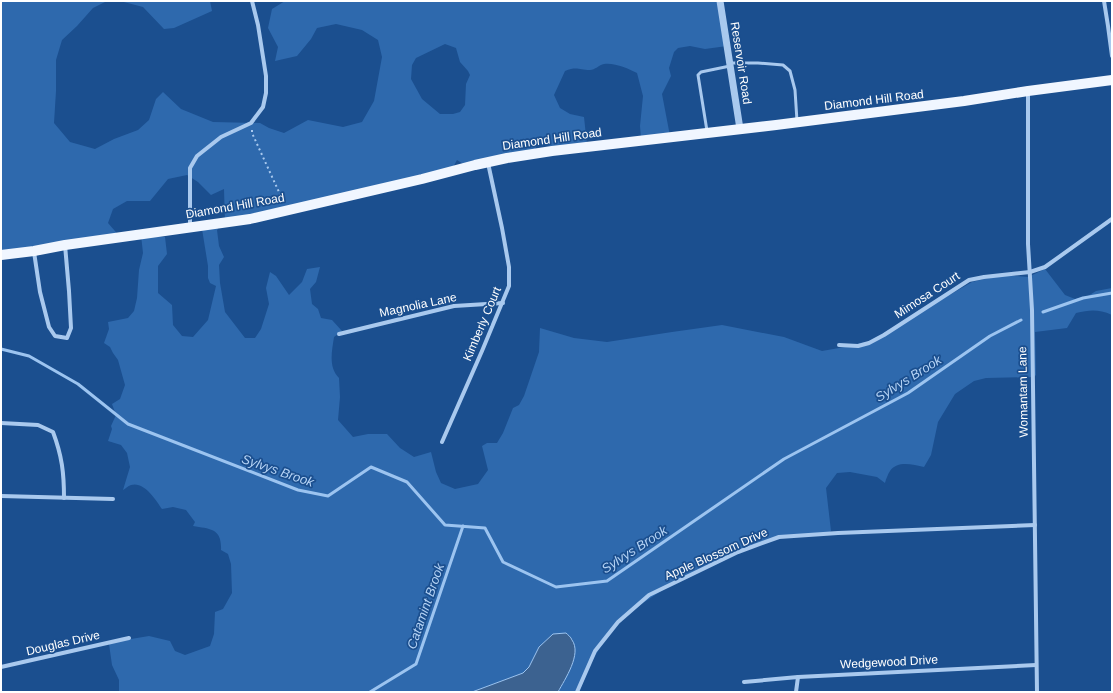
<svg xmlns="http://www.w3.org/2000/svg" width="1113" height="693" font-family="Arial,sans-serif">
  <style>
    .green { fill: #2e69ad; fill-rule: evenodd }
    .water { fill: #3c6290; stroke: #9cc4f0 }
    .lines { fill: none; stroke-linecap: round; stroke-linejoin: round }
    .stream { stroke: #9cc4f0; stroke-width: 3 }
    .path { stroke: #a9c9ee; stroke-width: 2; stroke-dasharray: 2 3; stroke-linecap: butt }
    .service { stroke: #a9c9ee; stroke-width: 3 }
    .minor { stroke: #a9c9ee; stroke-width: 4 }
    .tertiary { stroke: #a9c9ee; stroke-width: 7 }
    .primary { stroke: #f0f6ff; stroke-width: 10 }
    .labels { text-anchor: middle; stroke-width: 3.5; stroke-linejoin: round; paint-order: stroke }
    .street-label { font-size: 12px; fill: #fff; stroke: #1b4f8f }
    .water-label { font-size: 13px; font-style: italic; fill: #b5d3f5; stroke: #1b4f8f }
  </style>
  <rect width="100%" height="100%" fill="#1b4f8f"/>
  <g class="green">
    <path d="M 1,1 L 107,1 L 93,8 L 77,26 L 62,40 L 56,60 L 56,91 L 54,123 L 70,142 L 95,149 L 114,139 L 138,130 L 149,120 L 156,99 L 163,92 L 181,109 L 213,122 L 260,123 L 269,128 L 284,133 L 308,120 L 343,127 L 362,122 L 374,101 L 382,57 L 378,40 L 362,30 L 336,24 L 317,28 L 311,39 L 297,56 L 275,61 L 278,47 L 268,28 L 272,9 L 285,1 L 722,1 L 727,46 L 705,49 L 690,46 L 678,48 L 674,52 L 669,68 L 671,76 L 662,94 L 670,136 L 641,138 L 640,126 L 643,96 L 637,73 C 630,69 613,62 604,64 C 599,65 595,70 590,70 C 579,70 577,66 565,71 L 554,95 L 560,108 L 570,114 L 584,117 L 587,145 L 561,150 L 539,142 L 532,154 L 468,167 L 457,160 L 451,171 L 225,223 L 224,189 L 211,195 L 198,182 L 187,175 L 168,179 L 150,201 L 127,201 L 113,209 L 108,223 L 121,238 L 1,256 ZM 445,44 L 456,48 L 460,62 L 468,71 L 470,75 L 466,84 L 465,105 L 460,112 L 453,114 L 440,114 L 422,99 L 411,79 L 412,65 L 416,58 Z"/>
    <polygon points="120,1 210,1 212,11 174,28 164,29 143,7"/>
    <path d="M 218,224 L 218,229 L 217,230 L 219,246 L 224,257 L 219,265 L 220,283 L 225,312 L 245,338 L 255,338 L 261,329 L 269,304 L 266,288 L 270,272 L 276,276 L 289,295 L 302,282 L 307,269 L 320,267 L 316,282 L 310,289 L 312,304 L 318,309 L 321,318 L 332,320 L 342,331 L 334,337 C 332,351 328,367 339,378 L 340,397 L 338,420 L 353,437 L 368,434 L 387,434 L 400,448 L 414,457 L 431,452 L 436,472 L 441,483 L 455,489 L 478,484 L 488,470 L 482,446 L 487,443 L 497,443 L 503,433 L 513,408 L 519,405 L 524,396 L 539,352 L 540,328 L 574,338 L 607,342 L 672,332 L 722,325 L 784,337 L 822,351 L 856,345 L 860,343 L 868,342 L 972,282 L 1001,275 L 1028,277 L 1045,269 L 1065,295 L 1075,299 L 1088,296 L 1096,291 L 1112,288 L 1112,315 C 1098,309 1090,310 1076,313 L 1067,328 L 1035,332 L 1036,375 L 1034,377 L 986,378 L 974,381 L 955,394 L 938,422 L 931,455 L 924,467 C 913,465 898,460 890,471 C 888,474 886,479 885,483 L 877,477 L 850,472 L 837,473 L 826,488 L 831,531 L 829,533 L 777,536 L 679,579 L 643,603 L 632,610 L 608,634 L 592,661 L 579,692 L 558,692 L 573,663 L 573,640 L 566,633 L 553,634 L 539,647 L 529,667 L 523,673 L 472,692 L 119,692 L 119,680 L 112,665 L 109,644 L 113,642 L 149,636 L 170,641 L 175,651 L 185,655 L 210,646 L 214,634 L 215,612 L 223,609 L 232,593 L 231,564 L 228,554 L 221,550 C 222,528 210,529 193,526 L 195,522 L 186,510 L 173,507 L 162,509 C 156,500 144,481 131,485 C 128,486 125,489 123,490 L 130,467 L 127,453 L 121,445 L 108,441 L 112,429 L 111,426 L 116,415 L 112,404 L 120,399 L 125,385 L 118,360 L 113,353 L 110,347 L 104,343 L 109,329 L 108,322 L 128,318 L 134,311 L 137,298 L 139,270 L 143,253 L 141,235 L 165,237 L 167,254 L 158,266 L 158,293 L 172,305 L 173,325 L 182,336 L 193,337 L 208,320 L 216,286 L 210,283 L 208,278 L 208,266 L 202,229 Z"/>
  </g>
  <path class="water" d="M 566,633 C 568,635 571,637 572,640 C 582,654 565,679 558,692 L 472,692 L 523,673 L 529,667 L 539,647 L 553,634 Z"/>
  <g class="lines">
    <g class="stream">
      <polyline points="1043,312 1083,298 1112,293"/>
      <polyline points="1,349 29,356 78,384 128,424 298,490 328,496 371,467 407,482 445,525 485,528 503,562 556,587 607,581 784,459 908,393 990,336 1021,320"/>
      <polyline points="370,692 416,664 463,526"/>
    </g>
    <polyline class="path" points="252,130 252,133 284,203"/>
    <g class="service">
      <polyline points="731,63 758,63 783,65 790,71 795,90 797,121"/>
      <polyline points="707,131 698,75 701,72 730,66"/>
    </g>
    <g class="minor">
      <polyline points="1104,1 1108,26 1112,56"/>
      <polyline points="1028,91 1028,244 1032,310 1037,692"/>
      <polyline points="190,227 190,168 197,156 221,137 251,123 263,107 266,93 266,76 258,25 252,1"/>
      <polyline points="34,252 40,292 49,327 55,336 67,338 71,328 69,291 65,245"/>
      <polyline points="339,334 454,306 503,303"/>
      <polyline points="839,345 858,346 869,343 884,335 969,280 984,277 1030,272 1045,267 1112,219"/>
      <path d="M 1,423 L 38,425 L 53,432 C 62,456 64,473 64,498"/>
      <polyline points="442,442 482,351 509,286 509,267 502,228 488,163"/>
      <polyline points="1,496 113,499"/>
      <polyline points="1,667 129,638"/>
      <polyline points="744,682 798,677 1036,665"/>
      <polyline points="577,692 595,651 618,622 649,595 738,552 779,537 838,533 1035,525"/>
      <polyline points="796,692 798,677"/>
    </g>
    <polyline class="tertiary" points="720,1 740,129"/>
    <polyline class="primary" points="1,255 34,251 65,245 250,219 422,179 475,165 507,158 552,151 776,125 964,101 1028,91 1112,80"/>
  </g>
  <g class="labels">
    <g class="street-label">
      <text transform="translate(741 63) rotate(81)" y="4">Reservoir Road</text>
      <text transform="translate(874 100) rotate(-7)" y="4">Diamond Hill Road</text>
      <text transform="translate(552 139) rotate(-8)" y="4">Diamond Hill Road</text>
      <text transform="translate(235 206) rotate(-10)" y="4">Diamond Hill Road</text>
      <text transform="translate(927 295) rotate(-33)" y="4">Mimosa Court</text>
      <text transform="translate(418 305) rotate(-12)" y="4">Magnolia Lane</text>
      <text transform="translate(482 324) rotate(-67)" y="4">Kimberly Court</text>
      <text transform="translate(1023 392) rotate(-91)" y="4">Womantam Lane</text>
      <text transform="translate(716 554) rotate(-24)" y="4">Apple Blossom Drive</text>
      <text transform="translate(63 643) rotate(-13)" y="4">Douglas Drive</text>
      <text transform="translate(889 662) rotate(-3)" y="4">Wedgewood Drive</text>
    </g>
    <g class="water-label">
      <text transform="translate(908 378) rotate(-32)" y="5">Sylvys Brook</text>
      <text transform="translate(278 470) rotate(19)" y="5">Sylvys Brook</text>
      <text transform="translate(634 549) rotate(-33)" y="5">Sylvys Brook</text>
      <text transform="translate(425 606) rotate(-71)" y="5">Catamint Brook</text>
    </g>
  </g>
  <rect width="1113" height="693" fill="none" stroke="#ffffff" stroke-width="4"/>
</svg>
